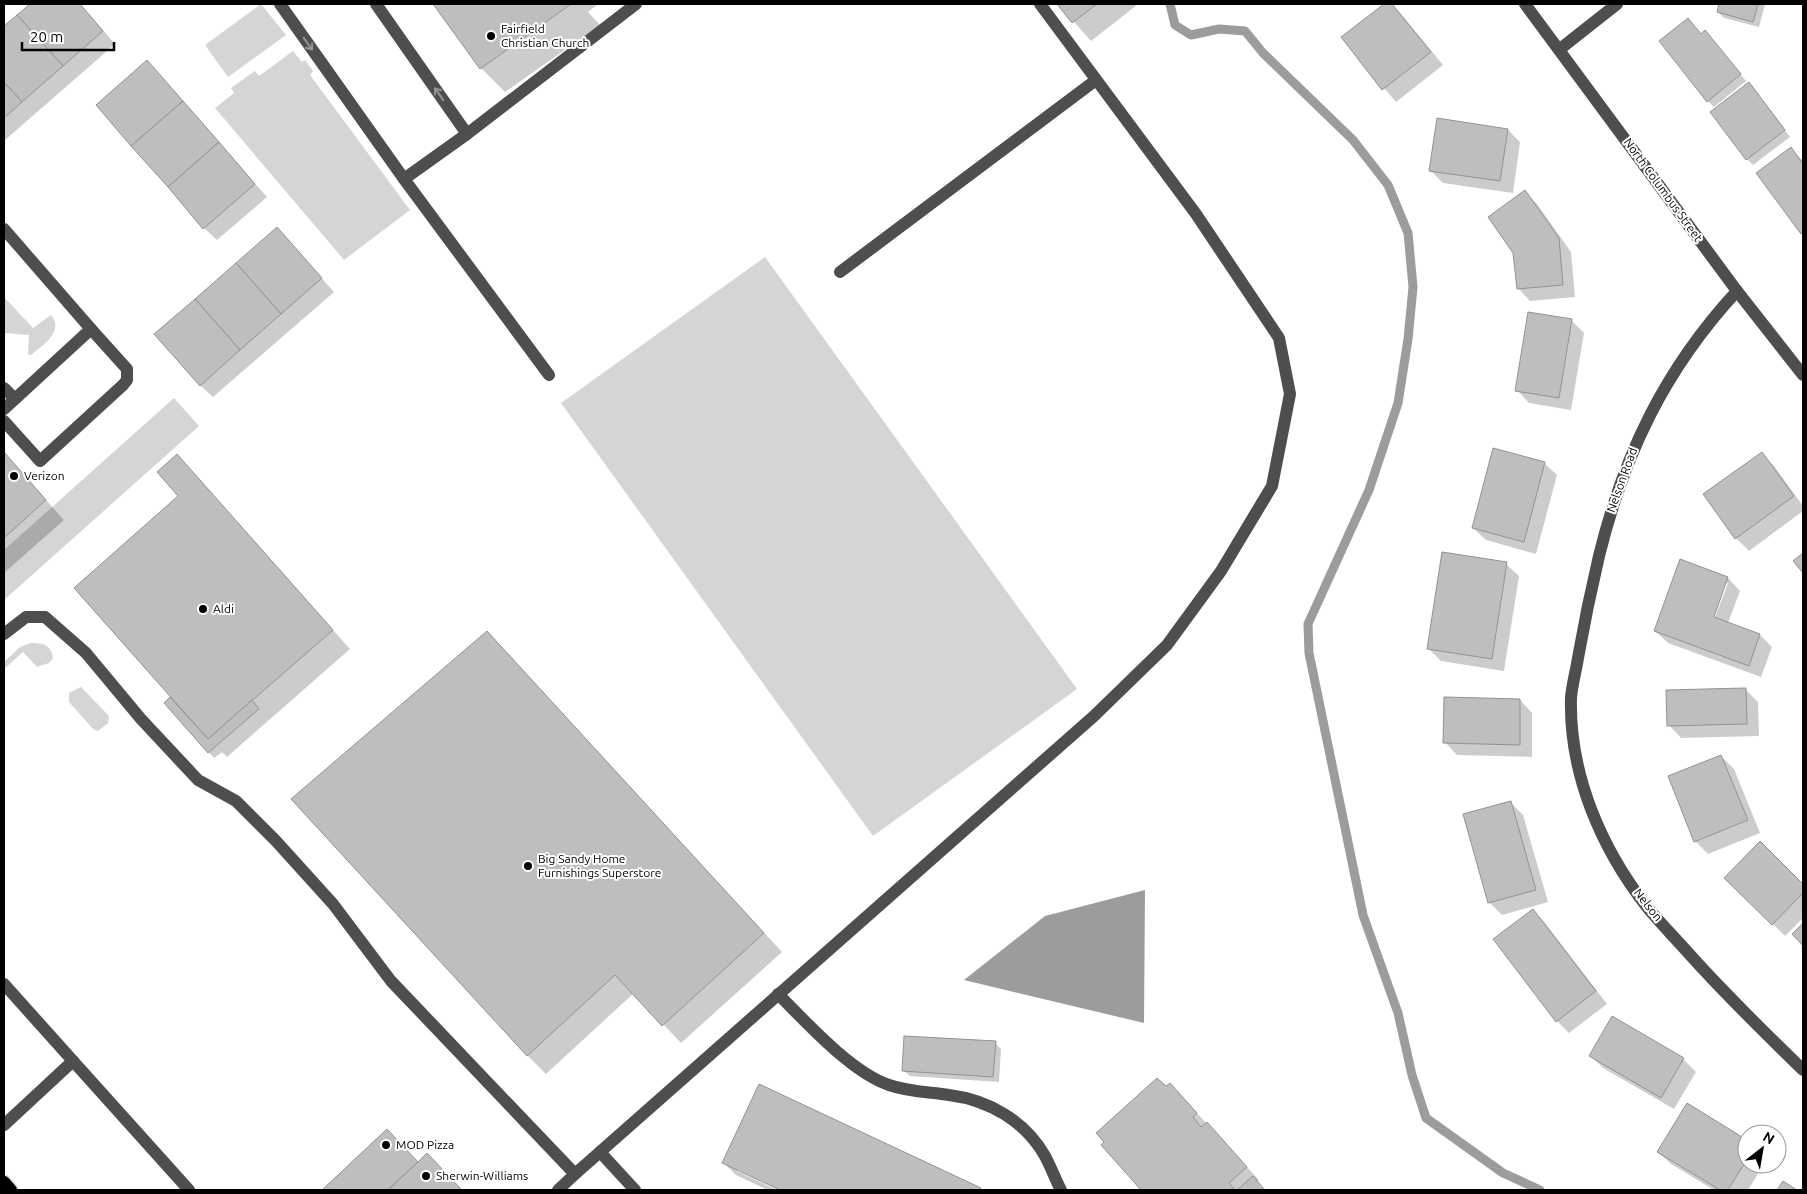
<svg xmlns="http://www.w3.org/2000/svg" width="1807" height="1194" font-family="Ubuntu,sans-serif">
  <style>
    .green { fill: #d5d5d5 }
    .water { fill: #9c9c9c }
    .shadow { fill: #0003; fill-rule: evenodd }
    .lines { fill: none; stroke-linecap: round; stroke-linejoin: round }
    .stream { stroke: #9c9c9c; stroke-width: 9 }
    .building { fill: #bebebe; stroke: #929292 }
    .major-casing { stroke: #dbdbdb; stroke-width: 15 }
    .minor { stroke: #4e4e4e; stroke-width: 12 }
    .major { stroke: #000; stroke-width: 12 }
    .oneway { stroke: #959595 }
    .poi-dot { fill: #000; stroke: #fff; stroke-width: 2 }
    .labels { text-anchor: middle; stroke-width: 4; stroke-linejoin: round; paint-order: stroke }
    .poi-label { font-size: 12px; fill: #000; stroke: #fff; text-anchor: start }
    .street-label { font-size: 12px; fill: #000; stroke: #fff }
  </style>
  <rect width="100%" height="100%" fill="#fff"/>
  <g class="green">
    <polygon points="261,4 286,35 228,77 205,45"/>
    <polygon points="293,51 302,62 305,60 313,71 310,75 410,210 344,260 215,108 234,93 231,88 255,71 259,76"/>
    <polygon points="765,257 1077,689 873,836 561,403"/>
    <path d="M 4,297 L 33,328 L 51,315 C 65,331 42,346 31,355 L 28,354 L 29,335 L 4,333 Z"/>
    <polygon points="174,398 199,426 4,600 4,550"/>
    <path d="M 30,643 C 42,643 51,644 53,658 L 49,663 L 37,667 L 23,652 L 4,669 L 4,662 L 20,647 Z"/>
    <polygon points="81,687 109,716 108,723 98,731 93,729 69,702 69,693"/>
  </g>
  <polygon class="water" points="1145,890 1144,1023 964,980 1045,916"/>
  <g class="shadow">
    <polygon points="32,4 80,4 115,44 4,141 4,28"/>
    <polygon points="435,4 598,4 588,12 600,25 505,92 481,68"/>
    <polygon points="1058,4 1136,4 1137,5 1091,41"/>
    <polygon points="1386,4 1391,4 1401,14 1443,65 1396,102 1342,38"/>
    <polygon points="1720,4 1765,4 1759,27 1724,18 1718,12"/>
    <polygon points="1701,35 1711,38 1746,81 1714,107 1708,101"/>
    <polygon points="147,62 267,197 217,240 204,228"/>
    <polygon points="1755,90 1790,137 1753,165 1747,159"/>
    <polygon points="1508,130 1520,142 1513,193 1443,183 1430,170"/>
    <polygon points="1791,149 1803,161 1803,234 1802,233"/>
    <polygon points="1525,192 1537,204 1571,252 1575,297 1530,301 1518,288"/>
    <polygon points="277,228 334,292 213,397 200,385"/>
    <polygon points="1571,320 1584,333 1571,410 1529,403 1517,390"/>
    <polygon points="4,453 64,520 4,573"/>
    <polygon points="1762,454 1774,466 1803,506 1803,511 1749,551 1736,538 1705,494"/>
    <polygon points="177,456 350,649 227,757 222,752 214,758 165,703 172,697 180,496"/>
    <polygon points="1544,463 1557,475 1536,554 1486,540 1473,528"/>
    <path d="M 1681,561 L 1728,578 L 1740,591 L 1728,623 L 1760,635 L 1772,647 L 1761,677 L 1668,643 L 1655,631 ZM 1725,583 L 1728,583 L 1713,623 L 1711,622 Z"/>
    <polygon points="1506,564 1519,576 1504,671 1441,661 1428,648"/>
    <polygon points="487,633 782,952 681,1043 634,993 546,1074 527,1055"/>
    <polygon points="1745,689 1758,702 1759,736 1681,738 1669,725"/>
    <polygon points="1520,700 1532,713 1532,757 1457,755 1445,742"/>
    <polygon points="1721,756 1734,769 1760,833 1708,854 1695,841"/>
    <polygon points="1510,802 1523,815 1548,902 1502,915 1489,902"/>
    <polygon points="1760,843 1803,886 1803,918 1785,936 1726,878"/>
    <polygon points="1533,910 1545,923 1607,1004 1569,1033 1557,1021"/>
    <polygon points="995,1043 1001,1049 999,1082 910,1076 903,1070"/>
    <polygon points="1590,1055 1683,1059 1696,1072 1674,1109 1603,1068"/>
    <polygon points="1166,1088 1182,1097 1259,1180 1257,1182 1265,1190 1143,1190 1102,1145"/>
    <polygon points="387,1131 418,1163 426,1155 461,1190 324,1190"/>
    <polygon points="1747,1141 1747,1164 1764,1164 1748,1190 1714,1190 1671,1164 1658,1152"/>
    <polygon points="724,1163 980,1189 981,1190 783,1190 737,1169 737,1171 777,1190 768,1190 736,1175"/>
  </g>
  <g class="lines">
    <polyline class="stream" points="1170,4 1175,25 1191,35 1219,29 1245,31 1263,53 1353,140 1388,185 1408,233 1413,287 1408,339 1398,403 1369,490 1308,624 1309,653 1363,915 1398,1013 1412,1075 1426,1118 1503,1173 1540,1190"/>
  </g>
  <g class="building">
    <polygon points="30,4 80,4 103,31 63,66 17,15"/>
    <polygon points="433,4 571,4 480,69"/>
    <polygon points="1057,4 1097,4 1072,23"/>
    <polygon points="1384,4 1392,4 1431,52 1382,90 1341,37"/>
    <polygon points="1719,4 1758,4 1753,22 1717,12"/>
    <polygon points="17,15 63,66 22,102 4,82 4,26"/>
    <polygon points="1688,18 1701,34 1705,30 1741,74 1707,102 1659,41"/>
    <polygon points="147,60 183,101 131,146 96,105"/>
    <polygon points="4,82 22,102 4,118"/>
    <polygon points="1749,82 1785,130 1746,160 1710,112"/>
    <polygon points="183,101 219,142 168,187 131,146"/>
    <polygon points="1437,118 1508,129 1500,181 1429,171"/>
    <polygon points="219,142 255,184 203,229 168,187"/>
    <polygon points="1791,147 1803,164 1803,232 1801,234 1756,173"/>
    <polygon points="1525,190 1559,238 1563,285 1517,289 1513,253 1488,217"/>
    <polygon points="277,227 322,278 281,314 236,263"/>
    <polygon points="236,263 281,314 240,350 195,299"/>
    <polygon points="195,299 240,350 200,386 154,334"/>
    <polygon points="1528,312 1572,319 1559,398 1515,391"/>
    <polygon points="1493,448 1545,462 1524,542 1472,528"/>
    <polygon points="4,452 46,500 4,538"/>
    <polygon points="1762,452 1794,496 1735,539 1703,494"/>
    <polygon points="177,454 333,630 208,739 74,588 178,496 157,472"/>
    <polygon points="1442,552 1507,562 1492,659 1427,649"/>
    <polygon points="1803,553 1803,573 1793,561"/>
    <polygon points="1680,559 1728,577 1714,617 1760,634 1749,666 1654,631"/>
    <polygon points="487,631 764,933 662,1026 615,975 527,1056 291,799"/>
    <polygon points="1746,688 1747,724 1667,726 1666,690"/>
    <polygon points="170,697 208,739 252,700 259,709 208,753 164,703"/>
    <polygon points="1444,697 1520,699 1520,745 1443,743"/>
    <polygon points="1721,755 1748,820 1694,842 1668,776"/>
    <polygon points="1511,801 1536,890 1488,903 1463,814"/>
    <polygon points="1760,841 1803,884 1803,893 1772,925 1724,878"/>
    <polygon points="1533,909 1596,991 1556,1022 1493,939"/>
    <polygon points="1803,923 1803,946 1792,934"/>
    <polygon points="1612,1016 1684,1058 1661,1098 1589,1056"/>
    <polygon points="904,1036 996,1041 993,1077 902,1071"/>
    <polygon points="1157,1078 1166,1086 1170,1083 1197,1113 1193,1117 1201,1127 1207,1122 1247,1167 1229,1183 1235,1190 1141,1190 1101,1145 1104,1142 1096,1133"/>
    <polygon points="759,1084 981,1188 979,1190 780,1190 722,1163"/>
    <polygon points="1687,1103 1747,1140 1747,1159 1728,1190 1720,1190 1657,1152"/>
    <polygon points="387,1129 418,1162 388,1190 322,1190"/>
    <polygon points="427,1153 462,1190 388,1190 418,1162"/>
    <polygon points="1253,1176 1265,1190 1237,1190"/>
    <polygon points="1783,1181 1797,1190 1777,1190"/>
  </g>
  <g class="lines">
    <defs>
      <polyline id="major" points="4,1182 11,1190"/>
    </defs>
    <use href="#major" class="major-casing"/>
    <g class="minor">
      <polyline points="280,4 404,179 549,375"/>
      <polyline points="376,4 467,134"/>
      <polyline points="1525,4 1737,291 1803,375"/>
      <polyline points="1560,49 1617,4"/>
      <polyline points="404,179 467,134 636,4"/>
      <polyline points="4,229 91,329 4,409"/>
      <polyline points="840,272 1096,80"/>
      <path d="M 1737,291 C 1665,369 1624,454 1599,556 C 1591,590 1584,624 1578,658 C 1576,671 1572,685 1571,698 C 1569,774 1601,848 1647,907 C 1661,924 1677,940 1692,957 C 1728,997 1765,1033 1803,1070"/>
      <polyline points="4,388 15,399"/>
      <polyline points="4,421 40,461 123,385 127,380 127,369 91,329"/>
      <polyline points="4,634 26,617 45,617 86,653 141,719 198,780 236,801 276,841 333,904 391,981 575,1174 558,1190"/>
      <polyline points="4,984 73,1061"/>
      <path d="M 778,994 C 807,1023 851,1072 889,1085 C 909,1092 929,1092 949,1095 C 989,1100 1025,1121 1045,1156 C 1051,1167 1055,1179 1061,1190"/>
      <polyline points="4,1125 73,1061 189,1190"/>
      <polyline points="600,1152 635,1190"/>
      <polyline points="575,1174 1094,716 1167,645 1221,571 1272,486 1290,394 1279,338 1196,214 1040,4"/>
    </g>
    <use href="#major" class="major"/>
  </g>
  <defs><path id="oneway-shaft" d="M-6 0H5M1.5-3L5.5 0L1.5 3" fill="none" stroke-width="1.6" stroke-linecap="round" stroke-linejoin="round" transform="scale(1.25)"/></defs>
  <g class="oneway">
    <use href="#oneway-shaft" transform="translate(308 44) rotate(55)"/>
    <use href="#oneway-shaft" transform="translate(439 94) rotate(-125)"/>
  </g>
  <g class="poi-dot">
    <circle cx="491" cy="36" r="5"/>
    <circle cx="14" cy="476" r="5"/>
    <circle cx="203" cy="609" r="5"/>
    <circle cx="528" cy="866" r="5"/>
    <circle cx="386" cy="1145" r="5"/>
    <circle cx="426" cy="1176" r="5"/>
  </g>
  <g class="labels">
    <g class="poi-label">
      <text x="501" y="33">Fairfield<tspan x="501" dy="14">Christian Church</tspan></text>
      <text x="24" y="480">Verizon</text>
      <text x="213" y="613">Aldi</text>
      <text x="538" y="863">Big Sandy Home<tspan x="538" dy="14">Furnishings Superstore</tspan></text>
      <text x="396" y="1149">MOD Pizza</text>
      <text x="436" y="1180">Sherwin-Williams</text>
    </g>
    <g class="street-label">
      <text transform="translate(1663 190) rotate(54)" y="4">North Columbus Street</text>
      <text transform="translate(1622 480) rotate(-70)" y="4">Nelson Road</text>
      <text transform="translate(1648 905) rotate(52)" y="4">Nelson</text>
    </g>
  </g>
  <rect width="1807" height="1194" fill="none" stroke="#000000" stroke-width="10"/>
  <g transform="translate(1762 1149) rotate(31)"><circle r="24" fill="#ffffff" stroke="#999999"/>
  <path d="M0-4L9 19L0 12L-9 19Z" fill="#000000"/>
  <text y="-8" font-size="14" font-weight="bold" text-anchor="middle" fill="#000000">N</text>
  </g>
  <path d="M22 42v8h92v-8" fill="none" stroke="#000000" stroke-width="2.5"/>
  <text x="30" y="42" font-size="15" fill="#000000" stroke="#ffffff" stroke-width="4" paint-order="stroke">20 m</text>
</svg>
